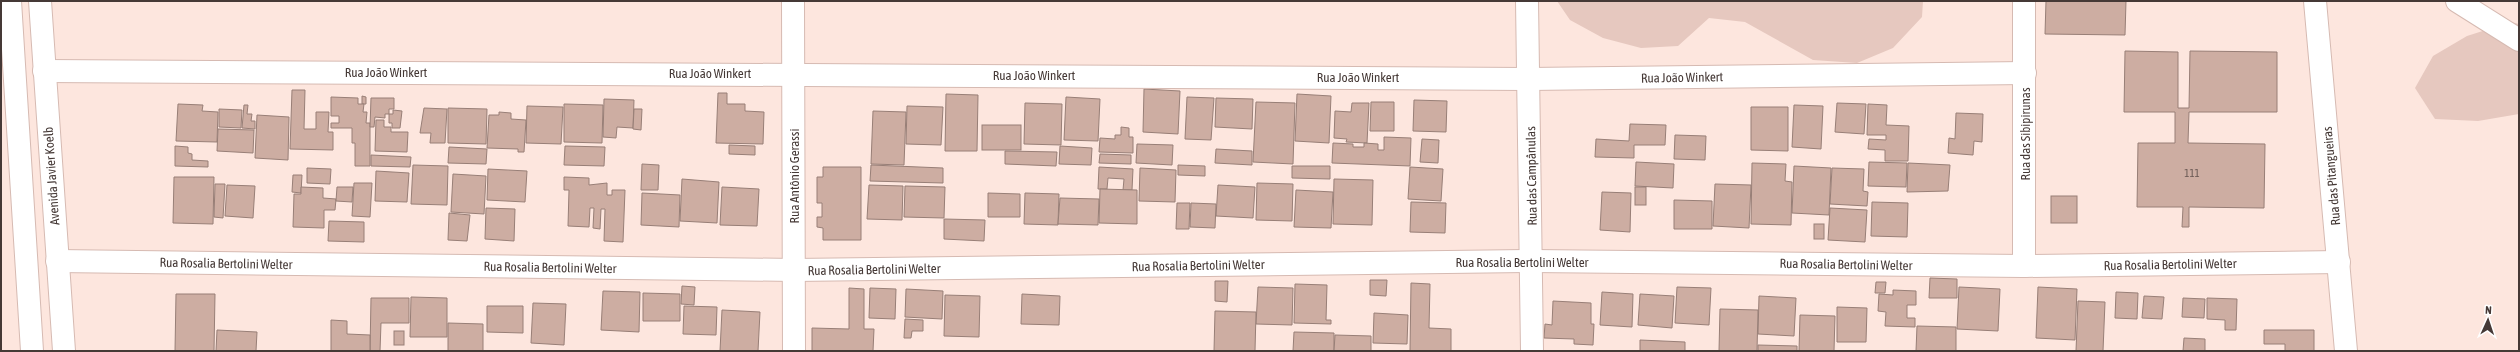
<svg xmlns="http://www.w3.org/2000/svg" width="2520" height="352" font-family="'Asap Condensed',sans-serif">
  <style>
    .green { fill: #e6c8bf }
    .building { fill: #cdada2; stroke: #987f77 }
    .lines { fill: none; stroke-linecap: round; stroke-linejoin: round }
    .minor-casing { stroke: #d6bab2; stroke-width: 24 }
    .minor { stroke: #fff; stroke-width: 22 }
    .labels { text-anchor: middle; stroke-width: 3.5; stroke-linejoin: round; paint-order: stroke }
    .number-label { font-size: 11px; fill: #675651 }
    .street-label { font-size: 13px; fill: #453936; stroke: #fff }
  </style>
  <rect width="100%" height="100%" fill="#fde6de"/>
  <g class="green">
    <polygon points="1557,1 1923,1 1922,17 1893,48 1857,63 1813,60 1745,22 1709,18 1678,46 1641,48 1603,38 1570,20"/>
    <polygon points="2511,22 2519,24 2519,114 2478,121 2435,119 2415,88 2433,56 2467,36"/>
  </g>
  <g class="building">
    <polygon points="2046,1 2126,1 2125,35 2045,34"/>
    <polygon points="2125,51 2178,52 2178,108 2189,108 2190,51 2277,52 2277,112 2189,112 2188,143 2265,144 2264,208 2189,207 2189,227 2182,227 2183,207 2137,207 2138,143 2175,143 2175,112 2124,112"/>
    <polygon points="1144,89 1180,91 1178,134 1143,132"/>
    <polygon points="292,90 305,90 304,129 316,129 316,112 329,112 328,132 333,132 333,150 290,149"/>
    <polygon points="718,93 727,93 727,104 745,104 745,111 764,112 763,144 716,143"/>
    <polygon points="946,94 978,95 977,151 945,151"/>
    <polygon points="1297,94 1331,96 1329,143 1295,141"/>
    <polygon points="362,96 366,97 366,104 362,104"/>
    <polygon points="331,97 358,98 358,104 364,104 363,112 367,112 366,123 370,123 370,166 355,166 355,143 352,143 352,128 331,128 331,123 339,123 339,116 331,116"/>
    <polygon points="1066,97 1100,99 1098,141 1064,140"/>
    <polygon points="1187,97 1214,98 1211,140 1185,139"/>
    <polygon points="371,98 394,98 394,109 389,109 389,114 385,114 385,118 375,117 374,127 370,127"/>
    <polygon points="1216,98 1253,99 1252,129 1215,127"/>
    <polygon points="604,99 634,100 633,128 617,127 616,138 603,137"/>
    <polygon points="1414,100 1447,101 1446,132 1413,131"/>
    <polygon points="1256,102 1295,103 1293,164 1253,162"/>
    <polygon points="1371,102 1394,102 1394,131 1370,131"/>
    <polygon points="1025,103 1062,104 1061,145 1024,144"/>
    <polygon points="1352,103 1369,103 1367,143 1346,142 1347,139 1334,138 1335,111 1351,112"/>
    <polygon points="1837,103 1866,104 1864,134 1835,132"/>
    <polygon points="178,104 203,105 202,111 218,112 217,142 176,141"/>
    <polygon points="564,104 603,105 602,143 564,142"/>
    <polygon points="1868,104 1887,105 1886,125 1909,126 1908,161 1885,161 1885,150 1868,149 1869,139 1886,140 1886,135 1867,135"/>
    <polygon points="244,105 248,105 247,114 252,114 251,121 255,121 255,129 242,128"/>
    <polygon points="1794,105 1823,106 1821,149 1792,147"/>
    <polygon points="527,106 563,107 561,144 526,143"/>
    <polygon points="907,106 943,107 941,145 906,144"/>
    <polygon points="1751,107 1788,107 1788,151 1751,150"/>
    <polygon points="424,108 447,109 445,143 430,143 431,133 420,133"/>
    <polygon points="448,108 487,109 486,144 448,143"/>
    <polygon points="219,109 242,110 241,128 219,127"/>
    <polygon points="634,109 642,109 641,130 633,129"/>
    <polygon points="393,110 402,111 400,128 392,128 392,123 389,123 389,114 393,114"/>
    <polygon points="873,111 906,112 904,165 871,164"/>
    <polygon points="499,112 511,113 511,119 526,120 524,152 518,152 518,149 487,148 489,115 499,115"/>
    <polygon points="1956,113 1983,114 1982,142 1974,141 1973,155 1948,153 1949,138 1955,139"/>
    <polygon points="257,115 289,117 288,160 255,158"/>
    <polygon points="376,120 384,120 384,127 391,127 391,132 408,132 407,152 375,151"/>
    <polygon points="1630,124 1666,125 1665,145 1634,145 1634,158 1595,157 1596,139 1629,141"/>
    <rect x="982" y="125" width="39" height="25"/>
    <polygon points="1121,127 1129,128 1129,137 1133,137 1133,153 1099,152 1100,138 1115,139 1115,135 1121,135"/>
    <polygon points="218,129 254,130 253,153 217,151"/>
    <polygon points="1675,135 1706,136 1705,160 1674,159"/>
    <polygon points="1384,137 1411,138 1410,166 1332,163 1333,143 1353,144 1353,147 1364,147 1364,143 1378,144 1378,150 1384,150"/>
    <polygon points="1422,139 1439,140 1438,163 1420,162"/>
    <polygon points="1137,144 1173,145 1172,165 1136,163"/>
    <polygon points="729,145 755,146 755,155 729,154"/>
    <polygon points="175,146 188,147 188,153 192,154 192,160 208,161 208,167 175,166"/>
    <polygon points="565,146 605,147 604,166 564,165"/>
    <polygon points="1060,146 1092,148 1091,165 1059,164"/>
    <polygon points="449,147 487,149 486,164 448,163"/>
    <polygon points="1216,149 1252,151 1252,165 1215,163"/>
    <polygon points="1005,151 1057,152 1056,166 1005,164"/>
    <polygon points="1100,154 1131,155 1131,164 1099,163"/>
    <polygon points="371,155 411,157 410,167 371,166"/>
    <polygon points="1636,162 1674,164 1673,188 1635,186"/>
    <polygon points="1869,162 1907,163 1906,187 1868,186"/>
    <polygon points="1752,163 1786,164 1785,181 1792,182 1791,225 1751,224"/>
    <polygon points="1908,163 1950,165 1948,191 1907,192"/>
    <polygon points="642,164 659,165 658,190 641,190"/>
    <polygon points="413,165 448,166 447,205 411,204"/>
    <polygon points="871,165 943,168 943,183 870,181"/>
    <polygon points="1178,165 1205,166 1205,176 1178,175"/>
    <polygon points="1292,166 1330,166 1330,179 1292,178"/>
    <polygon points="1794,166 1831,168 1829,215 1792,213"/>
    <polygon points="823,167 861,167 861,240 823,240 823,228 817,227 817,217 822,217 822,203 817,203 817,177 823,177"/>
    <polygon points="1099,167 1133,169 1132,190 1123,190 1124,179 1108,178 1107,189 1098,189"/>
    <polygon points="1410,167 1443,169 1441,201 1408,199"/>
    <polygon points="307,168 331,169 330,184 307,183"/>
    <polygon points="1140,168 1176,170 1175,202 1139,201"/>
    <polygon points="1832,168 1864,169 1863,191 1868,192 1867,206 1830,204"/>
    <polygon points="488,169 527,171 525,202 487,200"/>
    <polygon points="376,171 409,173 407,202 375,201"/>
    <polygon points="453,174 486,176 484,214 451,212"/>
    <polygon points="293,175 302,175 301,193 292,192"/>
    <polygon points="174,177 214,177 213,224 173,223"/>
    <polygon points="564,177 589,178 589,185 607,183 607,195 612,195 612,190 625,190 623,242 604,241 605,209 601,209 600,229 593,228 594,208 590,208 589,227 568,226 569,190 564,190"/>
    <polygon points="682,179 719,182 717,223 680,221"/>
    <polygon points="1334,179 1373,180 1372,225 1333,224"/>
    <polygon points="354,183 372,183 370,217 352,216"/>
    <polygon points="1257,183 1293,184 1292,221 1256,220"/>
    <polygon points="215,184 225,184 223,218 214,217"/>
    <polygon points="1715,184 1751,185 1749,228 1713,226"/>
    <polygon points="227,185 255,186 253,218 225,216"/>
    <polygon points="869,185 903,186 902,220 867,219"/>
    <polygon points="1218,185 1255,187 1253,218 1216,216"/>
    <polygon points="905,186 945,187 944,218 904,217"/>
    <polygon points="301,187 323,188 323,198 336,199 335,210 324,210 324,228 293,227 294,194 301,194"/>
    <polygon points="337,187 353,187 352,202 336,201"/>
    <polygon points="722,187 759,189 757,226 720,225"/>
    <rect x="1635" y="187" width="11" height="18"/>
    <polygon points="1100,189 1137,190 1137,224 1099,223"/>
    <polygon points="1296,190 1333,192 1331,228 1294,227"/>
    <polygon points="1602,192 1631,193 1630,232 1600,230"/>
    <polygon points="642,193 680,195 679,227 641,225"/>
    <polygon points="988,193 1020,194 1020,217 988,217"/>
    <polygon points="1025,193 1059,194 1058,225 1024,224"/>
    <rect x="2051" y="196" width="26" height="27"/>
    <polygon points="1060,198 1099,199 1098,225 1058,224"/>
    <polygon points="1674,200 1712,201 1712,229 1674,229"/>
    <polygon points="1411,202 1446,203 1445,233 1410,232"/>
    <polygon points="1872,202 1908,203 1907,237 1871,236"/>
    <polygon points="1177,203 1190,203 1189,229 1176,229"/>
    <polygon points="1191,203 1216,204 1215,228 1190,227"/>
    <polygon points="486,208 515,209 514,241 485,239"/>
    <polygon points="1830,208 1867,210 1865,242 1828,240"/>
    <polygon points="449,213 470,215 467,241 448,240"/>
    <polygon points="944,219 985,220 984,241 944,239"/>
    <polygon points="329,221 364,222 364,242 328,241"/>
    <rect x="1814" y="224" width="10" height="15"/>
    <polygon points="1930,278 1957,279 1957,298 1929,298"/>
    <polygon points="1370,280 1387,280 1386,296 1370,295"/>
    <polygon points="1215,281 1228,281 1227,302 1215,301"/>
    <polygon points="1876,282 1886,282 1885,293 1875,293"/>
    <polygon points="1411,283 1430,284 1429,328 1451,329 1451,351 1410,351"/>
    <polygon points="1295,284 1327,285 1326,320 1331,320 1331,324 1294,323"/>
    <polygon points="682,286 695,287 694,305 681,304"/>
    <polygon points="1258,287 1293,288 1292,325 1256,324"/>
    <polygon points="1677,287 1711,288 1709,325 1675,323"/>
    <polygon points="1959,287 2000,289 1998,331 1957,329"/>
    <polygon points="2038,287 2077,289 2075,340 2036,338"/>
    <polygon points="849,288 864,289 864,329 874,329 873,351 812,351 812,328 849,329"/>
    <polygon points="870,288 896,289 895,319 869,318"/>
    <polygon points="906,289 943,291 942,319 905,317"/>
    <polygon points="1893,290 1916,291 1916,305 1907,305 1907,318 1915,318 1915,327 1885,326 1886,312 1878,311 1879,294 1893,295"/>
    <polygon points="603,291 640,292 639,332 601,330"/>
    <polygon points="1602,292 1633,294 1632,327 1600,325"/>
    <polygon points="2116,292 2138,293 2137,319 2115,318"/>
    <polygon points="643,293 680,294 680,321 643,321"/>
    <polygon points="176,294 215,294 214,351 175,351"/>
    <polygon points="1022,294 1060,296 1059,325 1021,324"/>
    <polygon points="1640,294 1674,296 1672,328 1638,325"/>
    <polygon points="945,295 980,296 979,337 944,336"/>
    <polygon points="1759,296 1796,298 1794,336 1758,334"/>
    <polygon points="2144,296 2164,297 2162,319 2142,318"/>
    <polygon points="411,297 447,298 447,337 410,337"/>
    <polygon points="371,298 409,298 409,323 381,323 380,351 370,351"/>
    <polygon points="2183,298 2205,299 2204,318 2182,317"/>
    <polygon points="2207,298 2237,299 2236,330 2225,330 2225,320 2207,319"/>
    <polygon points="1553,301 1591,303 1591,324 1594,324 1593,345 1574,344 1574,339 1544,338 1545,324 1552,325"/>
    <polygon points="2078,301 2105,302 2103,351 2076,351"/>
    <polygon points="533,303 566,304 564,345 531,343"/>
    <polygon points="487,306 523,306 523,333 487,332"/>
    <polygon points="684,306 717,307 716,335 683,334"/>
    <polygon points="1837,307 1867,308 1866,342 1837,342"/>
    <polygon points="1720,309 1758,310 1757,351 1719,351"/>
    <polygon points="722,310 760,312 758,351 720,351"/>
    <polygon points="1215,311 1256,312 1255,351 1214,351"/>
    <polygon points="1374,313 1408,315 1407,344 1373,343"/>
    <polygon points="1800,315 1835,316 1834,351 1799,351"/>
    <polygon points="905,319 923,320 923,331 912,331 911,338 904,338"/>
    <polygon points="331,320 347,321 347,334 370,335 370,351 331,351"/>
    <polygon points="448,323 483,324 483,351 448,351"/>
    <polygon points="1917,326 1956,327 1956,351 1916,351"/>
    <polygon points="217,330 257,332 256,351 216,351"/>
    <polygon points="2264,330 2314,330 2314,351 2285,351 2285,344 2264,344"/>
    <rect x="394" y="331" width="10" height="14"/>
    <polygon points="1294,332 1334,333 1334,351 1293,351"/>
    <polygon points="1335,335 1371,336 1371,351 1334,351"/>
    <polygon points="2184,338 2205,339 2205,351 2183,351"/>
    <polygon points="1640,340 1685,342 1685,351 1640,351"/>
    <polygon points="1758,345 1797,346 1797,351 1758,351"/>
  </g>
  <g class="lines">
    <defs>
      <g id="minor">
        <polyline points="10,1 32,351"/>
        <polyline points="40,1 64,351"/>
        <polyline points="793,1 794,351"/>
        <polyline points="1527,1 1532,351"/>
        <polyline points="2024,1 2024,266"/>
        <polyline points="2315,1 2346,351"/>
        <polyline points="2457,1 2519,40"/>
        <polyline points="44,71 1529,79 2025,73"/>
        <polyline points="57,261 794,270 1532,261 2024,266 2339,262"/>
      </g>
    </defs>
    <use href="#minor" class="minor-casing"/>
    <use href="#minor" class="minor"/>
  </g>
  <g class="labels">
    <g class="number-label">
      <text x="2192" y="177">111</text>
    </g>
    <g class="street-label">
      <text x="386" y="77">Rua João Winkert</text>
      <text x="710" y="78">Rua João Winkert</text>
      <text x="1034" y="80">Rua João Winkert</text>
      <text x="1358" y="82">Rua João Winkert</text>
      <text transform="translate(1682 77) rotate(-1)" y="5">Rua João Winkert</text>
      <text transform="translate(2025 134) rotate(-90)" y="5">Rua das Sibipirunas</text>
      <text transform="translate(51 176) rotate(-94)" y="5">Avenida Javier Koelb</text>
      <text transform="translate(794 176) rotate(-90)" y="5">Rua Antônio Gerassi</text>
      <text transform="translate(1531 176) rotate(-91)" y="5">Rua das Campânulas</text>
      <text transform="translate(2331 176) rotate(-95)" y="5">Rua das Pitangueiras</text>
      <text x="1522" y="267">Rua Rosalia Bertolini Welter</text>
      <text transform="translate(226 263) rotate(1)" y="5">Rua Rosalia Bertolini Welter</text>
      <text transform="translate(1846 264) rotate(1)" y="5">Rua Rosalia Bertolini Welter</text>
      <text transform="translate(2170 264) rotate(-1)" y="5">Rua Rosalia Bertolini Welter</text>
      <text transform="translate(1198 265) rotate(-1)" y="5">Rua Rosalia Bertolini Welter</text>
      <text transform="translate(550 267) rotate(1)" y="5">Rua Rosalia Bertolini Welter</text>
      <text transform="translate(874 269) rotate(-1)" y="5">Rua Rosalia Bertolini Welter</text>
    </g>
  </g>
  <rect width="2520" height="352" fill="none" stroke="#453936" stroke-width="4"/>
  <g transform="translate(2488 320) rotate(3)" stroke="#ffffff" stroke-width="3" paint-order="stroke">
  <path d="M0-3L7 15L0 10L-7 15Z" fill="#453936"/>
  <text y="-6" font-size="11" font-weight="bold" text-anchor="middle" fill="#453936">N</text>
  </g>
</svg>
